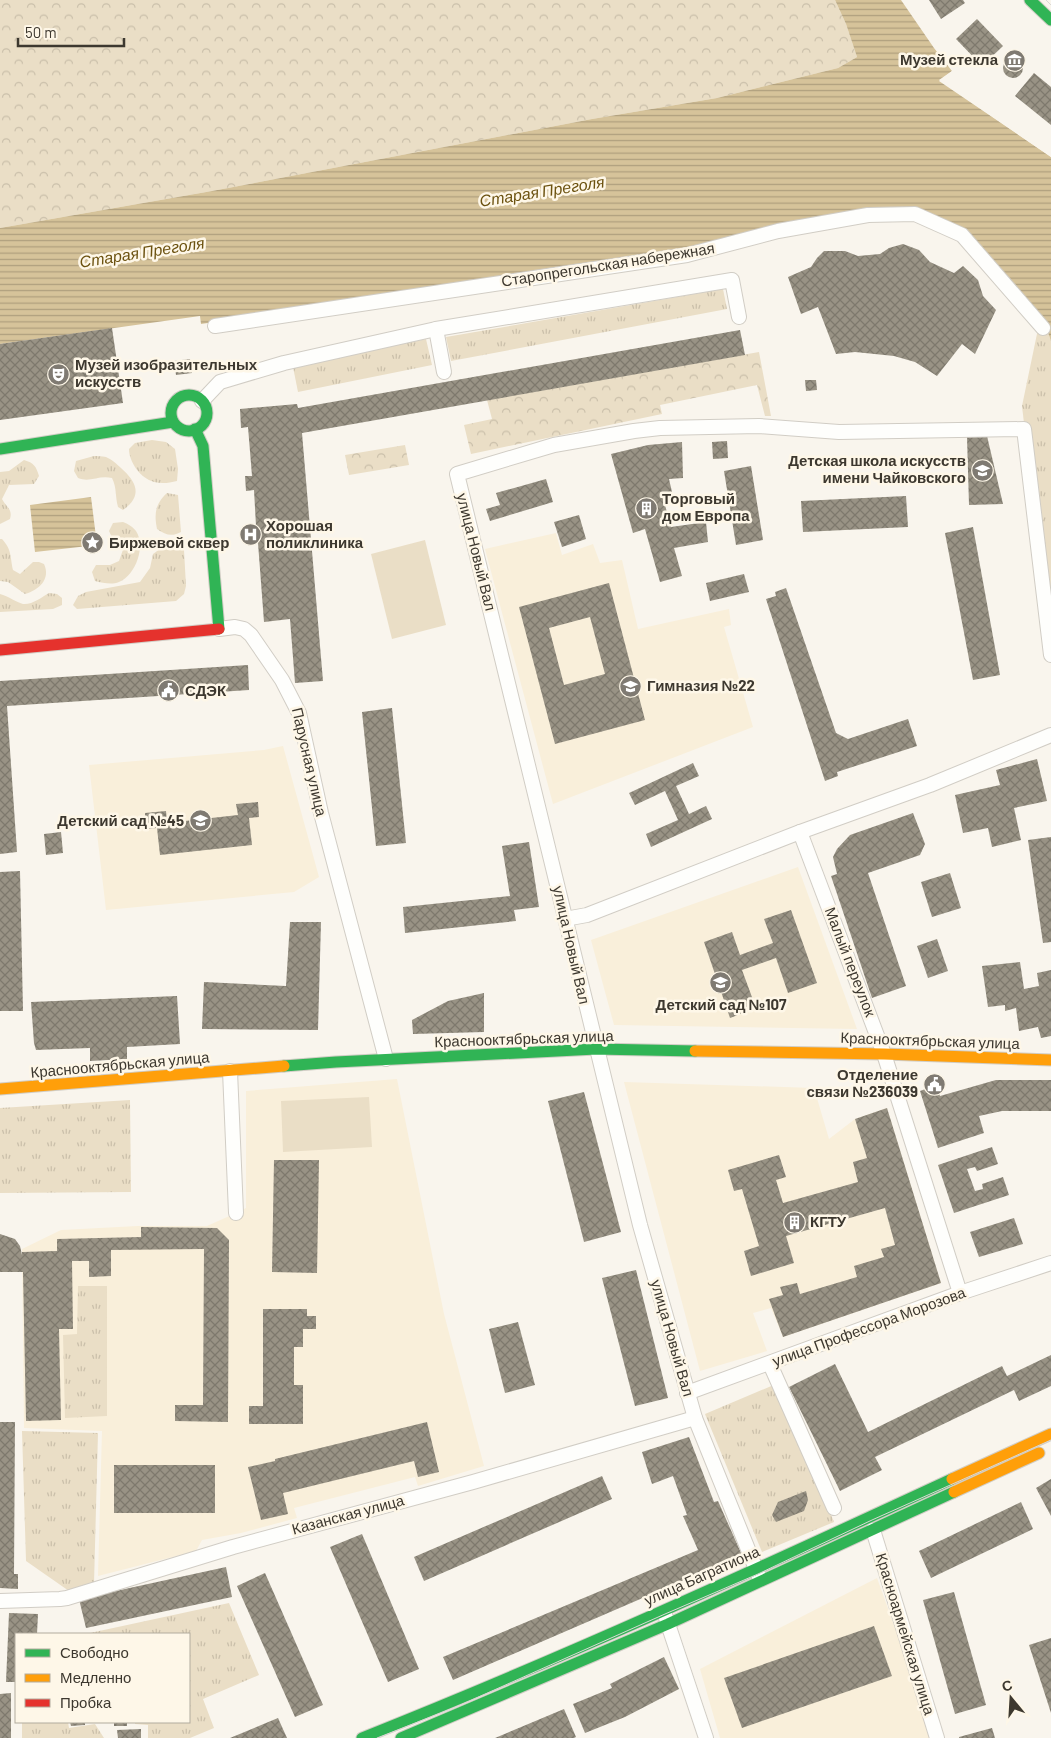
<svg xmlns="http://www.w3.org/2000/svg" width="1051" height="1738" font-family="Barlow,sans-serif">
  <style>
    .built { fill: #f9efda }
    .grass { fill: url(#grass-tufts) }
    .forest { fill: url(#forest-crowns) }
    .pitch { fill: #eadec6 }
    .water { fill: url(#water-rules) }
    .pier { fill: #f9f5ed }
    .building { fill: url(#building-cross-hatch); fill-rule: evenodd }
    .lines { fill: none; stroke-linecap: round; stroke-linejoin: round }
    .street-casing { stroke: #d1cdc5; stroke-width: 16 }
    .fast-casing { stroke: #d1cdc5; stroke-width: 13 }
    .slow-casing { stroke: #d1cdc5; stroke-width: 13 }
    .jam-casing { stroke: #d1cdc5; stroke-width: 13 }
    .street { stroke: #fefefc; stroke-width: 14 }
    .fast { stroke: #30b455; stroke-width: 11 }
    .slow { stroke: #ff9f0a; stroke-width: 11 }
    .jam { stroke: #e5322d; stroke-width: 11 }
    .tram { stroke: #dad8d5; stroke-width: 1 }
    .labels { text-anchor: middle; stroke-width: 5; stroke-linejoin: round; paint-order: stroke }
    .poi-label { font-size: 15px; font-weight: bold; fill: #3d382f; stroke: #fef7e8; text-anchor: start }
    .street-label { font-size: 15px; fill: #3d382f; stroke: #fef7e8 }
    .water-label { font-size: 16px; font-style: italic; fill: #6c5210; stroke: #fef7e8 }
  </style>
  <defs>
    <pattern id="grass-tufts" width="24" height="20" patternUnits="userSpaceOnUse" patternTransform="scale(1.25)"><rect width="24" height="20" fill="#eadec6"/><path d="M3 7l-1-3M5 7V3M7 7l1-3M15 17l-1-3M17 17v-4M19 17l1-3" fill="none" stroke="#cabfaa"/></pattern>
    <pattern id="forest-crowns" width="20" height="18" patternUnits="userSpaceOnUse" patternTransform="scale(1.25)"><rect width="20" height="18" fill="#eadec6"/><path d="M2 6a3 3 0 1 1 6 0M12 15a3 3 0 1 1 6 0" fill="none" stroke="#cabfaa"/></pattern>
    <pattern id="water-rules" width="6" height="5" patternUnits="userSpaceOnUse" patternTransform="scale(1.25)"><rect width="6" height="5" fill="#d6c39a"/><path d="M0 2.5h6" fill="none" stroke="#af9f7e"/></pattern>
    <pattern id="building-cross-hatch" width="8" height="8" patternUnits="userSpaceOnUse" patternTransform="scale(1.25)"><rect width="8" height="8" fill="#999385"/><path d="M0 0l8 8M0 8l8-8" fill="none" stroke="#7e796d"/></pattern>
  </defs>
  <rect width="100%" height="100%" fill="#f9f5ed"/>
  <g class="built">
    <polygon points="556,533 562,555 593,544 600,563 622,560 638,629 729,609 731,625 724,627 753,727 553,804 485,549"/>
    <polygon points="283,746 319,877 294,892 106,910 89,765 264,750"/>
    <polygon points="798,867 857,1029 614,1025 591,940"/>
    <polygon points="397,1079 444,1314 484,1466 418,1486 415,1477 294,1508 297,1518 241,1533 202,1540 196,1551 98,1576 102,1431 24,1428 22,1249 61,1230 138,1226 207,1226 236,1213 246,1208 246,1091"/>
    <polygon points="624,1082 814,1088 829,1139 855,1119 887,1108 941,1283 783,1337 771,1308 753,1313 767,1351 700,1371"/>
    <polygon points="877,1578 935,1738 720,1738 700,1669"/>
  </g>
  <g class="grass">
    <polygon points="723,289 727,309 451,361 446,337"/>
    <polygon points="1043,319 1051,341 1051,655 1022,406 1038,329"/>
    <polygon points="426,339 432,365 298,392 293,367"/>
    <path d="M 152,440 L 166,442 L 175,449 L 178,469 L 177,481 C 169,483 162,484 154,482 C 140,478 129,462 129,449 L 135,443 Z"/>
    <path d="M 94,456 C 97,456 102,456 106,457 C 111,459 117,464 121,468 C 137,482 143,496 123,510 L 118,507 C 115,496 117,488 112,478 C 98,475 90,483 78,478 L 74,471 L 76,461 Z"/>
    <path d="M 24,460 C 34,463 36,466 39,476 L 34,484 L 9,485 L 2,499 C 6,507 13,509 10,519 L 0,524 L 0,472 L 9,471 Z"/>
    <path d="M 167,493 L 178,495 L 181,532 C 171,537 166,535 157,529 C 154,514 155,504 167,493 Z"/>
    <path d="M 123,522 C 128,524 132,526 136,531 C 146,546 136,575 119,582 C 112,585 103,583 95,581 L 92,572 L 96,565 L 110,565 L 119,561 L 124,547 L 114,542 L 109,531 L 113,523 Z"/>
    <path d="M 0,539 L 2,539 C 12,550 10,556 13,570 L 20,574 L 33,562 L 39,562 L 44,564 C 51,579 39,590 25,594 L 8,582 L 0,581 Z"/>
    <polygon points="176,545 184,550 186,586 184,594 176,601 77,609 73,605 78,596 86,592 140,582 150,568 153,554 164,546"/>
    <path d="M 49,593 L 57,594 L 62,598 L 62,605 L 53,609 L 0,612 L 0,594 C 8,596 18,603 23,604 C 32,605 42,597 49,593 Z"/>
    <polygon points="130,1100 131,1192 0,1193 0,1108"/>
    <polygon points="78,1286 107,1286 107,1416 65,1418 63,1335 77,1334"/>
    <polygon points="776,1384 834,1522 762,1552 705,1414"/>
    <polygon points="22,1431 98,1433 94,1584 69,1591 26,1561"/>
    <polygon points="229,1603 259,1675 203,1699 214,1728 190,1738 148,1738 148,1725 135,1724 135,1722 189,1722 189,1634 90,1633"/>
    <polygon points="22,1722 68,1722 69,1728 95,1724 104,1738 22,1738"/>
  </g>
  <g class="forest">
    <polygon points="0,0 835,0 846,24 857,57 838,68 717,98 592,119 212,191 0,228"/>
    <polygon points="759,352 771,416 765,416 757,385 660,405 662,414 471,454 464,425 492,419 487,400"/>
    <polygon points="405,445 409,465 349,475 345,455"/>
  </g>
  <g class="pitch">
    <polygon points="425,540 446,625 392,639 371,554"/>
    <polygon points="369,1097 372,1147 283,1152 281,1101"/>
  </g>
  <g class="water">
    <polygon points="835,0 901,0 934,48 952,71 939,81 1051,157 1051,341 1043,319 994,265 918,209 639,260 201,324 200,316 0,344 0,228 212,191 592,119 717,98 838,68 857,57 846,24"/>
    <polygon points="91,497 97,545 35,552 30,505"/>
  </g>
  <polygon class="pier" points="952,71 954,73 943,80 1051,154 1051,157 939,80"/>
  <g class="building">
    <polygon points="929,0 963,0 965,3 941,19"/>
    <polygon points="977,19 1003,46 982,66 956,39"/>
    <circle cx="1013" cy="68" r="10"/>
    <polygon points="1034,73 1051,87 1051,125 1015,96"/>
    <polygon points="903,244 919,250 930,262 954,273 963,266 978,280 983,296 996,310 975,354 962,344 937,376 915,362 894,356 855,352 836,354 818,307 801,314 788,277 811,267 817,258 824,251 845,251 858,256 880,254 889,248"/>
    <polygon points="112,328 123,403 0,420 0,344"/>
    <polygon points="740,330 745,355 302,433 323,681 295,683 290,619 264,622 258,543 251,544 249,526 256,526 254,490 246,491 245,476 252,476 248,427 241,428 240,409 297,404 298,408"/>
    <polygon points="190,359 192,373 176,375 174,361"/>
    <polygon points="805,380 816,380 817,390 806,391"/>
    <polygon points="987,436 1003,504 969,505 967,437"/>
    <polygon points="727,441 728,458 713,459 712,442"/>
    <polygon points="682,442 683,478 669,479 672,492 662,494 671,527 706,522 708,542 674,548 682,576 660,582 645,529 633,533 611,454 648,445"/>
    <polygon points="751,466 763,540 736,545 724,471"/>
    <polygon points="546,479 553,502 490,521 486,509 500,505 496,493"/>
    <polygon points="906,496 908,527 803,532 801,501"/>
    <polygon points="579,515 586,539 562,547 554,522"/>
    <polygon points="973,527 1000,675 973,680 945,533"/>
    <polygon points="744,574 749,592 710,601 706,583"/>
    <path d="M 609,583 L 645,720 L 555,744 L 519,607 ZM 590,617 L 605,674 L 564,685 L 549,628 Z"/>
    <polygon points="786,588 836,733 848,739 908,719 917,746 837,772 838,776 825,781 766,599 776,596 775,592"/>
    <polygon points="248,665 249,690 7,706 17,852 0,854 0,681"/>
    <polygon points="392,708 406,843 376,846 362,712"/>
    <polygon points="1037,759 1047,801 1014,808 1021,840 992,847 988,828 963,833 955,795 1000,785 996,770"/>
    <polygon points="693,763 699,776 676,786 689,814 706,806 712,819 651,847 646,834 678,820 665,791 635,805 629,793"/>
    <polygon points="258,802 259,817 249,818 252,845 160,855 157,828 146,829 145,813 166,811 167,823 238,815 236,804"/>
    <polygon points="913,813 925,844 920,855 868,873 906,986 872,998 831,876 837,874 833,857 837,849 850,835"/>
    <polygon points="61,832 63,853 46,855 44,834"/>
    <polygon points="1051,837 1051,942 1043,943 1028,840"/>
    <polygon points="529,842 539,907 514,910 516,921 405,933 403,907 510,896 502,846"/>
    <polygon points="20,871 23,1011 0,1011 0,872"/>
    <polygon points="950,873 961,908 932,917 921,882"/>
    <polygon points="791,910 817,983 788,993 776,958 742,970 756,1008 730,1018 704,942 732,932 740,955 773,943 764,919"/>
    <polygon points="290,922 321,922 318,1030 202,1029 204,982 286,986"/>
    <polygon points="937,939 948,971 928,978 917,946"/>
    <polygon points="1020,962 1024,989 1039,986 1037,973 1051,970 1051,1036 1041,1038 1038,1027 1019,1031 1016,1008 1005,1011 1005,1005 988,1007 982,966"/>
    <polygon points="484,993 484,1032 413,1034 412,1020 448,1001"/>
    <polygon points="177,996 180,1044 127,1047 127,1059 90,1061 90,1048 36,1050 34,1043 31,1002"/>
    <polygon points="996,1080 1051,1080 1051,1111 1002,1111 979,1116 984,1133 938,1148 920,1091 936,1085 940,1096"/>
    <polygon points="584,1092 621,1232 584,1242 548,1101"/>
    <polygon points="887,1108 941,1283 783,1337 769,1299 783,1295 780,1287 797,1283 800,1294 857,1277 854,1266 884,1257 881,1249 895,1245 885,1208 786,1236 794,1263 751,1276 744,1251 759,1246 742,1189 734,1191 728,1170 779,1155 786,1177 776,1180 783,1203 858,1182 853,1162 867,1158 855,1119"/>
    <polygon points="992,1147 998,1164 977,1171 975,1167 967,1169 975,1191 983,1189 982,1184 1003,1177 1009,1195 954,1213 938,1165"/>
    <polygon points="274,1160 319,1160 317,1273 272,1272"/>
    <polygon points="1014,1218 1023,1244 979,1257 970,1232"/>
    <polygon points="141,1227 217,1228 229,1240 228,1422 175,1421 175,1405 203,1405 204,1249 111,1250 111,1276 89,1277 89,1261 72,1261 73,1329 59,1329 61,1420 26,1421 23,1272 0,1272 0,1234 15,1239 20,1246 22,1255 22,1252 57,1251 57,1239 141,1237"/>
    <polygon points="636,1270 668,1398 635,1406 602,1278"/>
    <polygon points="263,1309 307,1309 307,1316 316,1316 316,1329 303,1329 303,1347 294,1347 294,1385 303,1385 303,1424 249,1424 249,1406 263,1406"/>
    <polygon points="518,1322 535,1385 505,1393 489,1329"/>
    <polygon points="1051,1355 1051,1386 1019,1401 1014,1390 875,1457 882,1470 840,1491 789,1387 835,1364 868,1432 1002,1366 1007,1376"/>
    <polygon points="0,1422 15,1422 14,1574 18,1574 18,1589 0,1588"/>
    <polygon points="427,1422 439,1472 418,1477 414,1461 283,1493 288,1514 261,1520 248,1467 275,1461 275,1459"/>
    <polygon points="689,1437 714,1502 718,1501 742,1555 453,1680 443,1657 698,1550 683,1516 687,1515 673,1476 652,1484 642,1452"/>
    <rect x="114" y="1465" width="101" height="48"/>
    <polygon points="602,1476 612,1499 424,1581 414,1557"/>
    <polygon points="1051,1479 1051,1516 1036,1488"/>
    <polygon points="806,1491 808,1500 804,1511 776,1522 772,1515 778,1502"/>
    <polygon points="1021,1502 1033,1529 931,1578 919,1551"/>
    <polygon points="362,1534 419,1669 388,1682 330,1547"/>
    <polygon points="226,1567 232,1597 86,1628 79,1599"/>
    <polygon points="265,1573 323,1705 295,1717 237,1586"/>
    <polygon points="954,1592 986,1705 955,1714 923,1600"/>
    <polygon points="9,1613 38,1614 37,1634 16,1634 16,1682 6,1682"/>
    <polygon points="874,1626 892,1676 742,1728 724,1678"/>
    <polygon points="1051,1638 1051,1713 1029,1645"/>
    <polygon points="664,1657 679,1689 625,1717 585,1733 573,1704 612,1688 610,1684"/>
    <polygon points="11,1693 11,1738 0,1738 0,1694"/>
    <polygon points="564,1709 576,1737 574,1738 495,1738"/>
    <polygon points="278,1718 287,1738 230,1738"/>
    <polygon points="70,1722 85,1722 85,1725 71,1726"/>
    <rect x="114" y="1722" width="13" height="4"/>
    <polygon points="992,1728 995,1738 959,1738 959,1737"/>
    <polygon points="141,1729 141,1738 118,1738 117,1730"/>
  </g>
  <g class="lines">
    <defs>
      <g id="street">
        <polyline points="215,326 687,255 778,231 868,215 915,214 962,235 1043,328"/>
        <polyline points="436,329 444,372"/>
        <polyline points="202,401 220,382 284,363 436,329 732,280 739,317"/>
        <polyline points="219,629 235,627 244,629 251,635 282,680 299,713 321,813 386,1059"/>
        <polyline points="800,832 884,1054 960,1293"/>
        <polyline points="565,919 587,915 800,832 930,785 1051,735"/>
        <polyline points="230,1071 236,1213"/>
        <polyline points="770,1364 834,1508"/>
        <polyline points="687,1393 960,1293 1051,1263"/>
        <polyline points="873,1530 937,1738"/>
        <polyline points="760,1579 695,1418 640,1225 457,474 554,445 634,431 660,428 759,426 839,432 1024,429 1051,655"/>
        <polyline points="0,1601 60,1599 67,1598 233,1547 473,1482 695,1418"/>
        <polyline points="665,1615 706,1738"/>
      </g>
      <g id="fast">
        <polyline points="1030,0 1051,20"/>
        <circle cx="189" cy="413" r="18"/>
        <polyline points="195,429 203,446 219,629"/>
        <polyline points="0,449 173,422"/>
        <polyline points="284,1066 336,1062 596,1049 695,1051"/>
        <path d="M 362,1738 C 561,1659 758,1569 952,1479"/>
        <polyline points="401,1738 668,1624 954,1492"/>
      </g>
      <g id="slow">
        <polyline points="695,1051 884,1054 1051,1060"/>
        <polyline points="0,1089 284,1066"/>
        <polyline points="952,1479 1051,1434"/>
        <polyline points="954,1492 1039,1453"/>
      </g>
      <polyline id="jam" points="0,650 219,629"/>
    </defs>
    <use href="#street" class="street-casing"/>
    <use href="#fast" class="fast-casing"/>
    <use href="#slow" class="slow-casing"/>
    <use href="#jam" class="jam-casing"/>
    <use href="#street" class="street"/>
    <use href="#fast" class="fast"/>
    <use href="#slow" class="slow"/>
    <use href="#jam" class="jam"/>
    <g class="tram">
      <polyline points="1046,0 1051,5"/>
      <polyline points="377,1738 456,1707 665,1614 758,1574 872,1520 1051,1440"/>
    </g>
  </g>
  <defs>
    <symbol id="museum-disc" viewBox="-11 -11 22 22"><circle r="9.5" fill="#7f7a72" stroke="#fef7e8"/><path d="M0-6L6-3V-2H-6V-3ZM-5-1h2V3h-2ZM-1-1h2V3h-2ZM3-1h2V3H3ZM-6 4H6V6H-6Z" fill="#fff"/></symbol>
    <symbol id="theatre-disc" viewBox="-11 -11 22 22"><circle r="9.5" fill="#7f7a72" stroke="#fef7e8"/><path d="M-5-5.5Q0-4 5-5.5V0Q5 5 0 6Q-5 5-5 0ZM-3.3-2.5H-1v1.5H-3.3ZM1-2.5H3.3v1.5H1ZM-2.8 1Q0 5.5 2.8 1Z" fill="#fff"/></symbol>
    <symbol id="school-disc" viewBox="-11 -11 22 22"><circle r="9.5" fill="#7f7a72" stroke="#fef7e8"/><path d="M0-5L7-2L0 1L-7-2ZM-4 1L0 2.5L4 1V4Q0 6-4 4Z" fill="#fff"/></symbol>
    <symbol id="building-disc" viewBox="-11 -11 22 22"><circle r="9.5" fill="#7f7a72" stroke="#fef7e8"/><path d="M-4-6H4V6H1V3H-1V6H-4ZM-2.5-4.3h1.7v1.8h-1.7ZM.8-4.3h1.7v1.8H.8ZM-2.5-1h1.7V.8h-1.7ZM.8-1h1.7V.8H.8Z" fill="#fff"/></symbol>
    <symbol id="hospital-disc" viewBox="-11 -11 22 22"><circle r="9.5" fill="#7f7a72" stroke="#fef7e8"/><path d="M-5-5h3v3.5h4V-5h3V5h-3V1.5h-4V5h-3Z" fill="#fff"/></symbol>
    <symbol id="sight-disc" viewBox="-11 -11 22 22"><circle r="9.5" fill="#7f7a72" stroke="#fef7e8"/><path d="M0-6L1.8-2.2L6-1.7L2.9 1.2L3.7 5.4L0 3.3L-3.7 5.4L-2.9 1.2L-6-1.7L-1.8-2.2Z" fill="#fff"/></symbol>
    <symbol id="civic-disc" viewBox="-11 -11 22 22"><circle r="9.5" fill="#7f7a72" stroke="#fef7e8"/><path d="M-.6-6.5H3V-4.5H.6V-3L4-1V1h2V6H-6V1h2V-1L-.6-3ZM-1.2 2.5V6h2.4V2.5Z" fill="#fff"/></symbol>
  </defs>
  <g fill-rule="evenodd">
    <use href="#museum-disc" x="1002" y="48" width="25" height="25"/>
    <use href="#theatre-disc" x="46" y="362" width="25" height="25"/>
    <use href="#school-disc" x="970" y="458" width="25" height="25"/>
    <use href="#building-disc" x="634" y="496" width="25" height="25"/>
    <use href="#hospital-disc" x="238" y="522" width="25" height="25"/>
    <use href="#sight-disc" x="80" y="530" width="25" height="25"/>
    <use href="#school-disc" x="618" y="674" width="25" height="25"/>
    <use href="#civic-disc" x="156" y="678" width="25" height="25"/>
    <use href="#school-disc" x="188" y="808" width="25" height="25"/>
    <use href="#school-disc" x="708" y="970" width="25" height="25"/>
    <use href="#civic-disc" x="922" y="1072" width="25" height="25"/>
    <use href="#building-disc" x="782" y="1210" width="25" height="25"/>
  </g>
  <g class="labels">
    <g class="poi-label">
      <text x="998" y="65" text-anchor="end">Музей стекла</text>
      <text x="75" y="370">Музей изобразительных<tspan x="75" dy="17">искусств</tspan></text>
      <text x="966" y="466" text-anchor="end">Детская школа искусств<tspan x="966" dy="17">имени Чайковского</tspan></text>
      <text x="662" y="504">Торговый<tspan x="662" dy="17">дом Европа</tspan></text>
      <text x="266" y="531">Хорошая<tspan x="266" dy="17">поликлиника</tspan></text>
      <text x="109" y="548">Биржевой сквер</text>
      <text x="647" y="691">Гимназия №22</text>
      <text x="185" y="696">СДЭК</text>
      <text x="184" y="826" text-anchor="end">Детский сад №45</text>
      <text x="721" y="1010" text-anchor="middle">Детский сад №107</text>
      <text x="918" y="1080" text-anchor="end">Отделение<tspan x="918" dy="17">связи №236039</tspan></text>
      <text x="810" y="1227">КГТУ</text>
    </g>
    <g class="street-label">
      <text transform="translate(608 265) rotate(-9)" y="5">Старопрегольская набережная</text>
      <text transform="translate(476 552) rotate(76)" y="5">улица Новый Вал</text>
      <text transform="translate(309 762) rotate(77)" y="5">Парусная улица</text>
      <text transform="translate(571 945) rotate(77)" y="5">улица Новый Вал</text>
      <text transform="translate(850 962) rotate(69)" y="5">Малый переулок</text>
      <text transform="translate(524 1039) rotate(-2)" y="5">Краснооктябрьская улица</text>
      <text transform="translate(930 1041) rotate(2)" y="5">Краснооктябрьская улица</text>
      <text transform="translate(120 1065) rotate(-5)" y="5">Краснооктябрьская улица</text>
      <text transform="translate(869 1327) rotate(-20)" y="5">улица Профессора Морозова</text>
      <text transform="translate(672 1338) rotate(74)" y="5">улица Новый Вал</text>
      <text transform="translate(348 1515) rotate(-15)" y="5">Казанская улица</text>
      <text transform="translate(702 1576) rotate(-24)" y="5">улица Багратиона</text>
      <text transform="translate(905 1634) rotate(73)" y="5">Красноармейская улица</text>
    </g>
    <g class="water-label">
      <text transform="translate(542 191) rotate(-9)" y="6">Старая Преголя</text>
      <text transform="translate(142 252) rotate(-9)" y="6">Старая Преголя</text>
    </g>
  </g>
  <rect x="15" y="1633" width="175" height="90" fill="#fef7e8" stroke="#b1ab9e"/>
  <rect x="25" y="1649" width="25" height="8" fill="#30b455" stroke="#b1ab9e"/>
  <text x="60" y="1658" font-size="15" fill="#3d382f">Свободно</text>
  <rect x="25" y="1674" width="25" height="8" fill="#ff9f0a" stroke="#b1ab9e"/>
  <text x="60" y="1683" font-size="15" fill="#3d382f">Медленно</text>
  <rect x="25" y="1699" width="25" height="8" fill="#e5322d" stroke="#b1ab9e"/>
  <text x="60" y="1708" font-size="15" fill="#3d382f">Пробка</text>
  <g transform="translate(1011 1698) rotate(342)" stroke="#fef7e8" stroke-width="4" paint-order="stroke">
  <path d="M0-4L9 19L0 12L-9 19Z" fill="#3d382f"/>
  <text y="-8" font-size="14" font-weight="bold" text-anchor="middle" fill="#3d382f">С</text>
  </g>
  <path d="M18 38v8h106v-8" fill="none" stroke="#3d382f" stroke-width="2.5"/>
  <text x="25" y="38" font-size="15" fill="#3d382f" stroke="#fef7e8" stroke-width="4" paint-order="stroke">50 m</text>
</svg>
